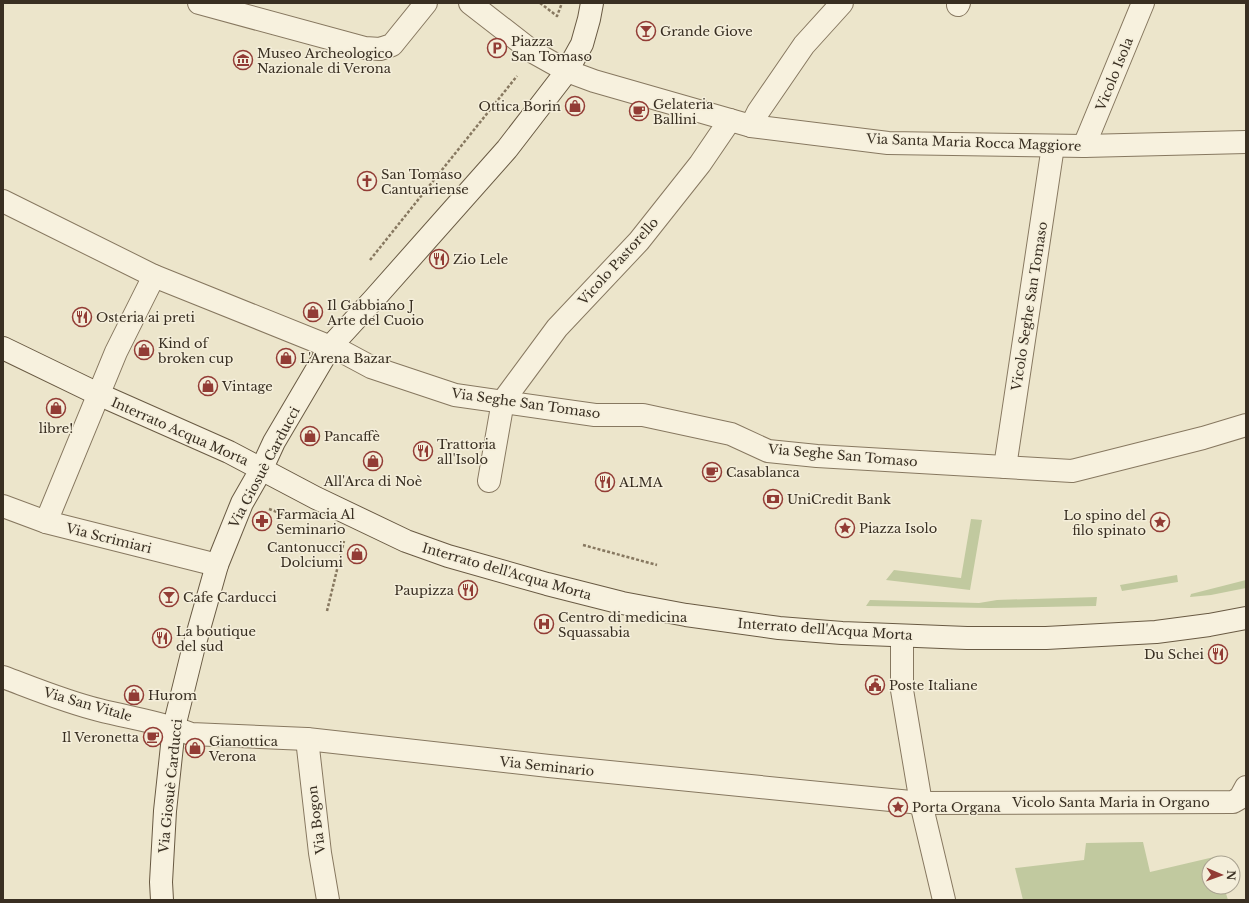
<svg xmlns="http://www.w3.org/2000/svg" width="1249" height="903" font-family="'Libre Baskerville',serif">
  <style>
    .green { fill: #c1c99f }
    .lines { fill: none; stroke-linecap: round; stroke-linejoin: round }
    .street-casing { stroke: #877860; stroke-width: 24 }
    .secondary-casing { stroke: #695a43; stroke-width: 24 }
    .path { stroke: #877860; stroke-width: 2.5; stroke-dasharray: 3 2; stroke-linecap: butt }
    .street { stroke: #f7f1de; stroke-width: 22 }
    .secondary { stroke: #f7f1de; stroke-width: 22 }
    .labels { text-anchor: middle; stroke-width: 3; stroke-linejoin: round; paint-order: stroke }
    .poi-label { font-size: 13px; fill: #392f22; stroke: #f4eeda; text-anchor: start }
    .street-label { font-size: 13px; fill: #392f22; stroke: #f4eeda }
  </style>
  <rect width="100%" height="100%" fill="#ece5cb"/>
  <g class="green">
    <polygon points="971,519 982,520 970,590 886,580 894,570 961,578"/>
    <polygon points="1177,575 1178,582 1122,591 1120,585"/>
    <polygon points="1246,580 1246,588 1211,595 1190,597 1191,594"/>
    <polygon points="1097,597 1096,606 990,608 866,606 870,600 979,603 997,600"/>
    <polygon points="1143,842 1150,872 1214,857 1216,863 1209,863 1209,887 1224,887 1228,900 1023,900 1015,868 1084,860 1086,843"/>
  </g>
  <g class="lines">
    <defs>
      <g id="street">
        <polyline points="199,3 365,48 380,49 392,45 426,3"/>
        <polyline points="470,3 533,52 567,71 594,81 751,126 888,143 1084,146 1246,142"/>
        <polyline points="958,5 959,3"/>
        <polyline points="751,126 758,112 804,45 842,3"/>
        <polyline points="1084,146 1143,3"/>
        <polyline points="3,201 154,276 343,352 371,367 455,395 595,415 643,415 731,434 768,451 817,456 1072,471 1203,438 1246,425"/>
        <polyline points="1005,467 1053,146"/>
        <polyline points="489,481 503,401 557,328 639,241 700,164 730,120"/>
        <polyline points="3,506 46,522 217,565"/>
        <polyline points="46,522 116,352 154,276"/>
        <polyline points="902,636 902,690 921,803 944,900"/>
        <path d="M 3,677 C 35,689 66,702 99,710 C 130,718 161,722 191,734 L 307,739 L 549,766 L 921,803 L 1233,802 L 1240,798 L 1246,787"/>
        <polyline points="307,739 320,853 328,900"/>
      </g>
      <g id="secondary">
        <polyline points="3,348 98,394 229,452 316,498 406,541 448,556 547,584 622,603 686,615 779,628 842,633 967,638 1046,638 1156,632 1209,625 1246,618"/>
        <polyline points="162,900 161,882 165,811 174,727 193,650 217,565 242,503 262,468 274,442 330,347 374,299 507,149 567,71 582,44 589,19 592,3"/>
      </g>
    </defs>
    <use href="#street" class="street-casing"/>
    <use href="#secondary" class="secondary-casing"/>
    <g class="path">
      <polyline points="540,3 557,16 562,3"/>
      <polyline points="370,260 517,76"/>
      <polyline points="269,509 291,517"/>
      <polyline points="583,545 657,565"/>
      <polyline points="327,611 344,541"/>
    </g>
    <use href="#street" class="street"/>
    <use href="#secondary" class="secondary"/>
  </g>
  <defs>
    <symbol id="bar-ring" viewBox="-11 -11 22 22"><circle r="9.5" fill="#f4eeda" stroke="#923c35" stroke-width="1.5"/><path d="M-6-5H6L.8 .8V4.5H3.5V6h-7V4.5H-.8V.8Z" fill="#923c35"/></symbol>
    <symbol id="parking-ring" viewBox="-11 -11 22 22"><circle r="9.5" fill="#f4eeda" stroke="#923c35" stroke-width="1.5"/><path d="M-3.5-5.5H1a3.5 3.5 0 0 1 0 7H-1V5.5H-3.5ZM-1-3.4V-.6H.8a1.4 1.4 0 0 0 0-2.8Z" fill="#923c35"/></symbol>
    <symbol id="museum-ring" viewBox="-11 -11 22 22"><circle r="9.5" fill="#f4eeda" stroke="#923c35" stroke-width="1.5"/><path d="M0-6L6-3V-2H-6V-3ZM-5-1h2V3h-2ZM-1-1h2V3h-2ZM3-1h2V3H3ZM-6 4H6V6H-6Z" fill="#923c35"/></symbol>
    <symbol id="shop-ring" viewBox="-11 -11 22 22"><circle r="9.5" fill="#f4eeda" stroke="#923c35" stroke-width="1.5"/><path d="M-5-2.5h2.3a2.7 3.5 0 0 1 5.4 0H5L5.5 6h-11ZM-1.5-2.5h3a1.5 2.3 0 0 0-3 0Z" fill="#923c35"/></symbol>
    <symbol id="cafe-ring" viewBox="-11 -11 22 22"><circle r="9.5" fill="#f4eeda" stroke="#923c35" stroke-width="1.5"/><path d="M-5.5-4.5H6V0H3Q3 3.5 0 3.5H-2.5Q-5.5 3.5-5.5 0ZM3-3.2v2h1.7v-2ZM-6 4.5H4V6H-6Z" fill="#923c35"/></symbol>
    <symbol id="church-ring" viewBox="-11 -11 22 22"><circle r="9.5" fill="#f4eeda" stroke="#923c35" stroke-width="1.5"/><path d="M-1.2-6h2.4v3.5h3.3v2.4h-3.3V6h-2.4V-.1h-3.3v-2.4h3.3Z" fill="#923c35"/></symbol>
    <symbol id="restaurant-ring" viewBox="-11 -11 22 22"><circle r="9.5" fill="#f4eeda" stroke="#923c35" stroke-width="1.5"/><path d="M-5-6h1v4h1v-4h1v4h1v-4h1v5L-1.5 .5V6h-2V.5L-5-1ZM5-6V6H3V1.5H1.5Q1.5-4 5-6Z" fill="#923c35"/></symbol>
    <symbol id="bank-ring" viewBox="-11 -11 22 22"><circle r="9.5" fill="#f4eeda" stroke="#923c35" stroke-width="1.5"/><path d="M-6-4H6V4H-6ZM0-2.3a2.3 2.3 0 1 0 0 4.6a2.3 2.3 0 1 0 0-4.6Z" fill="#923c35"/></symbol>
    <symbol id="pharmacy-ring" viewBox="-11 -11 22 22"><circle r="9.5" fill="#f4eeda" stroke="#923c35" stroke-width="1.5"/><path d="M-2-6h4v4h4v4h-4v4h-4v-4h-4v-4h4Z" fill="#923c35"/></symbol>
    <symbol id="sight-ring" viewBox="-11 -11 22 22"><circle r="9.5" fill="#f4eeda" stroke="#923c35" stroke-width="1.5"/><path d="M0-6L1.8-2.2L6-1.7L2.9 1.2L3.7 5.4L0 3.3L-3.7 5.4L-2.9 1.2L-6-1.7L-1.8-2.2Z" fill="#923c35"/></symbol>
    <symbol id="hospital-ring" viewBox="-11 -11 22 22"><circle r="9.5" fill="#f4eeda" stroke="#923c35" stroke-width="1.5"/><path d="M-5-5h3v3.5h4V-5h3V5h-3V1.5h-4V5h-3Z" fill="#923c35"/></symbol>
    <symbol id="civic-ring" viewBox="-11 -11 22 22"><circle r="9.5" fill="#f4eeda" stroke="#923c35" stroke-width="1.5"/><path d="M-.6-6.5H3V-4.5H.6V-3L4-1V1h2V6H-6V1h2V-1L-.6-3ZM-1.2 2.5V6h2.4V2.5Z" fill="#923c35"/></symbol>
  </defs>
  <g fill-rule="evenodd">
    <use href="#bar-ring" x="635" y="20" width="22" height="22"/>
    <use href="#parking-ring" x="486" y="37" width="22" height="22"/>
    <use href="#museum-ring" x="232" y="49" width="22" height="22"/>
    <use href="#shop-ring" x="564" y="95" width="22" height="22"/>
    <use href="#cafe-ring" x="628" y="100" width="22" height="22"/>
    <use href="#church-ring" x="356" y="170" width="22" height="22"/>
    <use href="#restaurant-ring" x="428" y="248" width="22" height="22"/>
    <use href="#shop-ring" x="302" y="301" width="22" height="22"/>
    <use href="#restaurant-ring" x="71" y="306" width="22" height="22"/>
    <use href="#shop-ring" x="133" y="339" width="22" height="22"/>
    <use href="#shop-ring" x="275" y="347" width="22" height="22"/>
    <use href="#shop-ring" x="197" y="375" width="22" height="22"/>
    <use href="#shop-ring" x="45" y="397" width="22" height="22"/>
    <use href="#shop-ring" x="299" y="425" width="22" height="22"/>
    <use href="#restaurant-ring" x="412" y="440" width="22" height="22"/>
    <use href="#shop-ring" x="362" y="450" width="22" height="22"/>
    <use href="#cafe-ring" x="701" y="461" width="22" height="22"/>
    <use href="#restaurant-ring" x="594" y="471" width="22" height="22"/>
    <use href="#bank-ring" x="762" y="488" width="22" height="22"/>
    <use href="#pharmacy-ring" x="251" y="510" width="22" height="22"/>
    <use href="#sight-ring" x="1149" y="511" width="22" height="22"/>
    <use href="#sight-ring" x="834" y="517" width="22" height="22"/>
    <use href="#shop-ring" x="346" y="543" width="22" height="22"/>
    <use href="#restaurant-ring" x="457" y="579" width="22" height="22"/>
    <use href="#bar-ring" x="158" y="586" width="22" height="22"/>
    <use href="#hospital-ring" x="533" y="613" width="22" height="22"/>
    <use href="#restaurant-ring" x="151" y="627" width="22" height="22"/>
    <use href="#restaurant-ring" x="1207" y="643" width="22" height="22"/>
    <use href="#civic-ring" x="864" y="674" width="22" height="22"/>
    <use href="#shop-ring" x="123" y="684" width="22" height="22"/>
    <use href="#cafe-ring" x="142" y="726" width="22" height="22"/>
    <use href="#shop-ring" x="184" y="737" width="22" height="22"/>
    <use href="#sight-ring" x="887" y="796" width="22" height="22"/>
  </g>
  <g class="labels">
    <g class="poi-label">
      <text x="660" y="36">Grande Giove</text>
      <text x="511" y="46">Piazza<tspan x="511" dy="15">San Tomaso</tspan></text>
      <text x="257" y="58">Museo Archeologico<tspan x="257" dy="15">Nazionale di Verona</tspan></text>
      <text x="653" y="109">Gelateria<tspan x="653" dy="15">Ballini</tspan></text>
      <text x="561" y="111" text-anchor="end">Ottica Borin</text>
      <text x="381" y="179">San Tomaso<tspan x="381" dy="15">Cantuariense</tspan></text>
      <text x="453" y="264">Zio Lele</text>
      <text x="327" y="310">Il Gabbiano J<tspan x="327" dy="15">Arte del Cuoio</tspan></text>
      <text x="96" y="322">Osteria ai preti</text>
      <text x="158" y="348">Kind of<tspan x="158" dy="15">broken cup</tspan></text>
      <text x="300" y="363">L'Arena Bazar</text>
      <text x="222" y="391">Vintage</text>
      <text x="56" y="433" text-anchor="middle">libre!</text>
      <text x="324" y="441">Pancaffè</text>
      <text x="437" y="449">Trattoria<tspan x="437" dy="15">all'Isolo</tspan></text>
      <text x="726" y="477">Casablanca</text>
      <text x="373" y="486" text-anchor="middle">All'Arca di Noè</text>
      <text x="619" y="487">ALMA</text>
      <text x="787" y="504">UniCredit Bank</text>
      <text x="276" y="519">Farmacia Al<tspan x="276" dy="15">Seminario</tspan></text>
      <text x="1146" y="520" text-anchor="end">Lo spino del<tspan x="1146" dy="15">filo spinato</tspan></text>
      <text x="859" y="533">Piazza Isolo</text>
      <text x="343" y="552" text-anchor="end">Cantonucci<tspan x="343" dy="15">Dolciumi</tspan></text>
      <text x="454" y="595" text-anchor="end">Paupizza</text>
      <text x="183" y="602">Cafe Carducci</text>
      <text x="558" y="622">Centro di medicina<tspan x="558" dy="15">Squassabia</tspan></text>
      <text x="176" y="636">La boutique<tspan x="176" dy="15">del sud</tspan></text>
      <text x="1204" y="659" text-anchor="end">Du Schei</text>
      <text x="889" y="690">Poste Italiane</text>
      <text x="148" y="700">Hurom</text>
      <text x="139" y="742" text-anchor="end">Il Veronetta</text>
      <text x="209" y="746">Gianottica<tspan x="209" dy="15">Verona</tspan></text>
      <text x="912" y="812">Porta Organa</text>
    </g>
    <g class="street-label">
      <text transform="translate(1114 74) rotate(-68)" y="5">Vicolo Isola</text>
      <text transform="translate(974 142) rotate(2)" y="5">Via Santa Maria Rocca Maggiore</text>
      <text transform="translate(618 261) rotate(-48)" y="5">Vicolo Pastorello</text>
      <text transform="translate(1029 306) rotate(-81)" y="5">Vicolo Seghe San Tomaso</text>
      <text transform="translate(526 403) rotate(8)" y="5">Via Seghe San Tomaso</text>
      <text transform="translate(180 431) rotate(24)" y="5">Interrato Acqua Morta</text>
      <text transform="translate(843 455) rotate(5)" y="5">Via Seghe San Tomaso</text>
      <text transform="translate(264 467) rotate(-62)" y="5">Via Giosuè Carducci</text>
      <text transform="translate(109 538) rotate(14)" y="5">Via Scrimiari</text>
      <text transform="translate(507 571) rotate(16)" y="5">Interrato dell'Acqua Morta</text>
      <text transform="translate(825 629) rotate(4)" y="5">Interrato dell'Acqua Morta</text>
      <text transform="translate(88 704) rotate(16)" y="5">Via San Vitale</text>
      <text transform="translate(547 766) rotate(6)" y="5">Via Seminario</text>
      <text transform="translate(170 786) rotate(-84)" y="5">Via Giosuè Carducci</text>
      <text x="1111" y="807">Vicolo Santa Maria in Organo</text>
      <text transform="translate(316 820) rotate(-97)" y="5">Via Bogon</text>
    </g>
  </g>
  <rect width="1249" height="903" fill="none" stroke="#392f22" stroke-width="8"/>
  <g transform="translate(1221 875) rotate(92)"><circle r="19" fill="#f4eeda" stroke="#a9a290"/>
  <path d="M0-3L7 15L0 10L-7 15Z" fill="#923c35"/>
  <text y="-6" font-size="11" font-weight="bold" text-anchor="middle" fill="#392f22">N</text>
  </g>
</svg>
